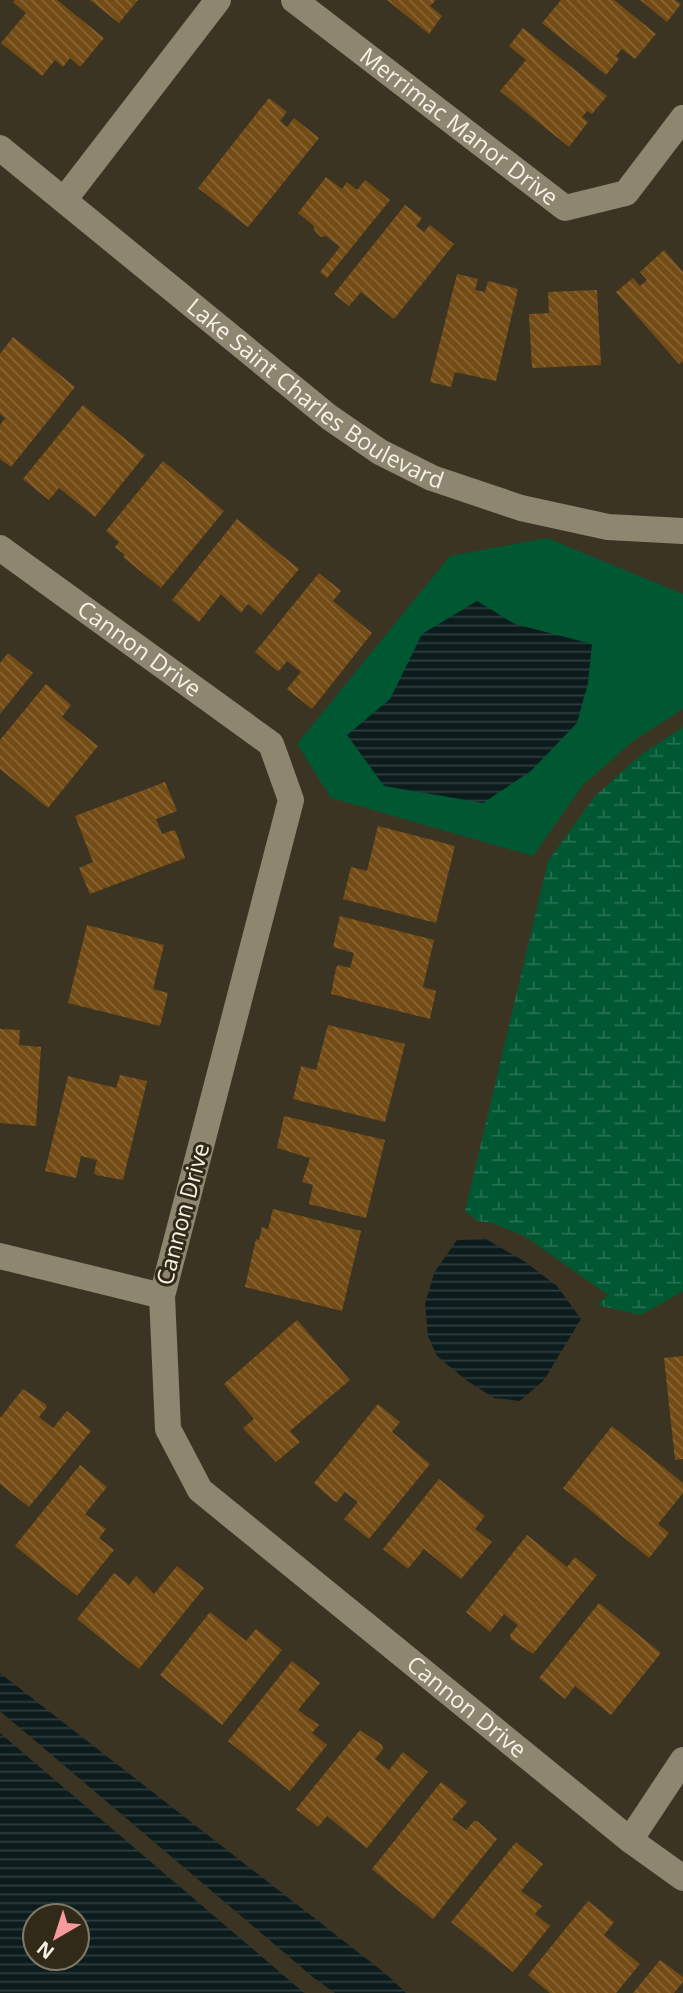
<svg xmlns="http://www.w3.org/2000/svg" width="683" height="1993" font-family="'Open Sans',sans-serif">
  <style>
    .wetland { fill: url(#wetland-marsh) }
    .park { fill: #005833 }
    .water { fill: url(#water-rules); fill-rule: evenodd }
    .building { fill: url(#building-back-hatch) }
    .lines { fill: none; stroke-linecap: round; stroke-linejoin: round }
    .street { stroke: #8f8671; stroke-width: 26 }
    .labels { text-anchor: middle; stroke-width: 6; stroke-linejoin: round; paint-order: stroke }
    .street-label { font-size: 23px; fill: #f7f2e6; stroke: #322a18 }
  </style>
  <defs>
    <pattern id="wetland-marsh" width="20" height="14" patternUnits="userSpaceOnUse" patternTransform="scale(1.75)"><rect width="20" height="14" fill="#005833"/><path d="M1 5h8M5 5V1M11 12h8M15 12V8" fill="none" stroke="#267051"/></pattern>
    <pattern id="water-rules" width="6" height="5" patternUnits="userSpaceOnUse" patternTransform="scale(1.75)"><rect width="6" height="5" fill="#0c1c1d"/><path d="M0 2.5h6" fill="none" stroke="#303d3e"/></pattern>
    <pattern id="building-back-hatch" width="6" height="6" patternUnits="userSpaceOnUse" patternTransform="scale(1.75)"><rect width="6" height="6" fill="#734b15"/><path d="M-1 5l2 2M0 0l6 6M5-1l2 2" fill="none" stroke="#886537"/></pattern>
  </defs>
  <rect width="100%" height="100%" fill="#3c3422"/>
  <polygon class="wetland" points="683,727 683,1291 641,1315 597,1305 608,1295 524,1236 492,1223 478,1221 465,1211 548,861 595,796 642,754"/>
  <polygon class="park" points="547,538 683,594 683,709 633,741 583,785 533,856 331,798 297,744 450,556"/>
  <g class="water">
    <polygon points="477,601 515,624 592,644 588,683 577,723 531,771 483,803 384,786 347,735 390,699 422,634"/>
    <polygon points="486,1239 524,1261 557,1286 581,1319 544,1380 520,1401 494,1398 466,1380 437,1356 428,1336 425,1304 434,1273 457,1240"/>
    <polygon points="0,1673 386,1974 406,1993 335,1993 314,1978 0,1711"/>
    <path d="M 0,1733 L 303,1992 L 305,1993 L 0,1993 ZM 35,1916 L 77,1916 L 77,1958 L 35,1958 Z"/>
  </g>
  <g class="building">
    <polygon points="15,0 57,0 104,38 80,67 70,58 63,67 55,60 42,76 1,43 26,13 13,2"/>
    <polygon points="90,0 138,0 119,23"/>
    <polygon points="387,0 436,0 430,6 442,16 429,34"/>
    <polygon points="561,0 614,0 656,34 635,59 622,49 616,56 619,59 606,75 542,23"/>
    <polygon points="640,0 675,0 681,4 667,22"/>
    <polygon points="523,28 607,96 592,114 587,111 582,117 588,122 569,147 500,91 526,60 509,46"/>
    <polygon points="269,98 287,112 280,121 287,127 294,118 319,138 248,227 198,188"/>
    <polygon points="326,177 342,189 347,182 357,190 365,180 390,200 327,278 320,272 340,247 326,236 321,237 314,230 314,226 298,213"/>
    <polygon points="405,205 422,218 416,226 424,232 430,225 454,244 394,319 361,292 349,306 334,294"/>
    <polygon points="664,250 683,272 683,361 679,364 616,292 633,278 640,286 647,280 640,272"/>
    <polygon points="457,274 478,279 475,290 485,292 488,281 518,289 496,381 455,372 451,387 430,382"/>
    <polygon points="597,290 601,365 532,368 529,314 549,313 548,292"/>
    <polygon points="13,337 75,387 11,467 0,459 0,425 5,418 0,414 0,354"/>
    <polygon points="83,405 145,455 95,517 59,488 49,500 23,479"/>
    <polygon points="163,461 224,511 161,588 123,557 125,555 115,547 119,542 106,531"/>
    <polygon points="237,519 299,569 261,615 248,604 241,613 221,594 199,622 172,600"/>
    <polygon points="319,573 341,591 333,601 372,633 312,709 287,689 301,672 287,661 279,671 276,670 255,652"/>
    <polygon points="8,653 33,673 0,714 0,663"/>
    <polygon points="46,684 71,705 62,717 98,746 48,808 0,769 0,740"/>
    <polygon points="165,782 177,811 156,819 162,834 174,830 176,832 185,858 90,894 79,868 93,862 75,816"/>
    <polygon points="378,826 455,846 436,923 343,899 351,867 367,871"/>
    <polygon points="340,916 434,940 423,987 436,991 430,1019 331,994 336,968 338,965 350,968 354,953 333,947"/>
    <polygon points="87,925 164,945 153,989 168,993 160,1026 68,1003"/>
    <polygon points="328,1025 405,1044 385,1122 293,1099 301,1066 316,1070"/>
    <polygon points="0,1029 20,1030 19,1045 41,1047 36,1126 0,1123"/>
    <polygon points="120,1075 147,1081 123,1180 96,1175 94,1173 97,1160 81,1156 76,1178 45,1171 68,1076 116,1088"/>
    <polygon points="284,1116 385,1140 366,1218 309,1204 313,1185 302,1182 310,1158 277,1148"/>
    <polygon points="273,1209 361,1231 342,1311 245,1287 256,1239 259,1240 262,1227 268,1229"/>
    <polygon points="297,1320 350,1380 290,1431 300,1442 276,1462 243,1428 254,1419 224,1384"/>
    <polygon points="683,1356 683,1459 675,1460 664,1358"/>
    <polygon points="23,1389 45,1404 47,1407 39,1417 53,1428 67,1411 91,1431 29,1507 0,1484 0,1418"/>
    <polygon points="378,1404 400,1422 392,1432 430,1464 369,1539 344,1519 358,1502 345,1492 337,1502 334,1501 314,1483"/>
    <polygon points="612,1426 683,1483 683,1493 658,1524 669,1533 649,1558 563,1488"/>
    <polygon points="80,1465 107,1487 85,1514 106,1529 99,1538 114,1550 77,1596 15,1546"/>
    <polygon points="439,1479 485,1516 475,1529 492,1542 461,1579 424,1549 408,1569 383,1549"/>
    <polygon points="527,1535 567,1567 575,1557 597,1575 533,1654 511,1639 510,1635 518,1625 504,1614 490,1632 466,1612"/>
    <polygon points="177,1566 204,1588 139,1669 77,1619 114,1573 129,1585 136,1576 154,1594"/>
    <polygon points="599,1603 661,1653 611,1715 575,1686 565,1699 539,1678"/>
    <polygon points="210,1612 246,1641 256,1629 282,1650 222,1725 160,1675"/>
    <polygon points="292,1661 320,1683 298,1710 319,1725 312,1733 327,1745 290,1791 228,1741"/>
    <polygon points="360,1730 382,1745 383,1749 375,1759 389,1770 403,1752 428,1772 367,1848 327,1816 318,1827 296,1809"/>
    <polygon points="441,1782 467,1802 452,1819 466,1830 474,1821 477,1821 497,1839 433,1919 372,1869"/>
    <polygon points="516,1842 543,1864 521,1891 542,1906 535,1914 550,1926 513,1972 451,1922"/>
    <polygon points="588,1901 614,1922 604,1935 640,1964 616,1993 550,1993 528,1975"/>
    <polygon points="660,1960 683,1977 683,1982 674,1993 633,1993"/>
  </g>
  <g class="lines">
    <g class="street">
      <path id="s1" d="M 294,0 L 565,208 L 626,193 L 683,118"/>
      <path id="s2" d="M 0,148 L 329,417 L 380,452 L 432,478 L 521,508 L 608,527 L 683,531"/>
      <polyline points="64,200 218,0"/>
      <path id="s3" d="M 0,548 L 271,744 L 291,800 L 162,1296 L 168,1429 L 200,1490 L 630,1840 L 683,1878"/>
      <polyline points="0,1256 162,1296"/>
      <polyline points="630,1840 683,1760"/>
    </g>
  </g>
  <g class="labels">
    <g class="street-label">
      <text dy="8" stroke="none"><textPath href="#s1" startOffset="208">Merrimac Manor Drive</textPath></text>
      <text dy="8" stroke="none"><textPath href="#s2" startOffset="401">Lake Saint Charles Boulevard</textPath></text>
      <text dy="8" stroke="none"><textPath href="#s3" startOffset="172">Cannon Drive</textPath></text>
      <text transform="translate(183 1214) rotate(-75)" y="8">Cannon Drive</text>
      <text dy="8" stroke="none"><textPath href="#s3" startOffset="1452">Cannon Drive</textPath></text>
    </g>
  </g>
  <g transform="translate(56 1937) rotate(219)"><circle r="33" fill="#322a18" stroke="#817a6a" stroke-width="2"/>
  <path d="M0-5L12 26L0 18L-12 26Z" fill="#f59b9c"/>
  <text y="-10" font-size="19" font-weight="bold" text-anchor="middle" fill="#f7f2e6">N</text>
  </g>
</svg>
